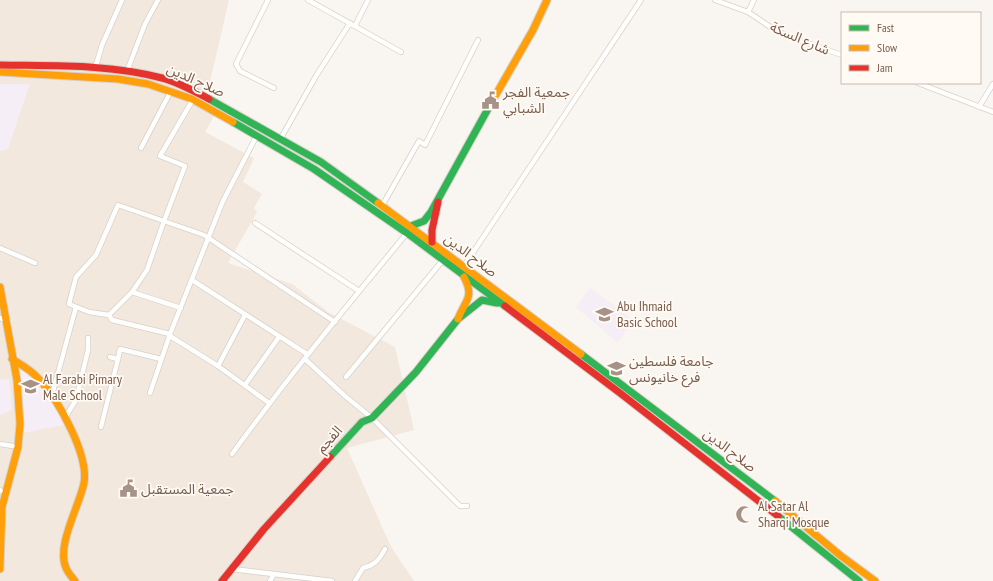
<svg xmlns="http://www.w3.org/2000/svg" width="993" height="581" font-family="'PT Sans Narrow','Noto Sans Arabic',sans-serif">
  <style>
    .residential { fill: #f2e8de }
    .education { fill: #f6eef6 }
    .lines { fill: none; stroke-linecap: round; stroke-linejoin: round }
    .street-casing { stroke: #d7d1cb; stroke-width: 6 }
    .fast-casing { stroke: #d9d2cb; stroke-width: 9 }
    .slow-casing { stroke: #d9d2cb; stroke-width: 9 }
    .jam-casing { stroke: #d9d2cb; stroke-width: 9 }
    .street { stroke: #fefefd; stroke-width: 4.5 }
    .fast { stroke: #30b455; stroke-width: 7 }
    .slow { stroke: #ff9f0a; stroke-width: 7 }
    .jam { stroke: #e5322d; stroke-width: 7 }
    .labels { text-anchor: middle; stroke-width: 3.5; stroke-linejoin: round; paint-order: stroke }
    .street-label { font-size: 14px; fill: #7a5c4d; stroke: #fffaf3 }
    .poi-label { font-size: 14px; fill: #7a5c4d; stroke: #fffaf3; text-anchor: start }
  </style>
  <rect width="100%" height="100%" fill="#f9f5f0"/>
  <polygon class="residential" points="0,0 229,0 205,103 217,111 205,132 254,158 243,182 262,194 254,208 257,212 228,263 292,284 328,312 395,347 414,430 347,448 391,547 414,581 0,581"/>
  <g class="education">
    <polygon points="0,84 30,84 8,149 0,151"/>
    <polygon points="590,288 633,320 618,343 576,307"/>
    <polygon points="23,368 52,400 65,425 23,433 19,370"/>
    <polygon points="9,379 12,410 0,415 0,380"/>
  </g>
  <g class="lines">
    <defs>
      <g id="street">
        <polyline points="268,0 236,64 240,71 274,88"/>
        <polyline points="308,0 401,52"/>
        <polyline points="715,0 748,12 775,30 792,38 842,55"/>
        <polyline points="748,12 754,0"/>
        <polyline points="355,26 368,0"/>
        <polyline points="95,69 102,45 122,0"/>
        <polyline points="127,71 145,24 158,0"/>
        <polyline points="918,83 993,112"/>
        <polyline points="979,107 993,84"/>
        <polyline points="281,138 316,76 350,23"/>
        <polyline points="141,148 171,91"/>
        <polyline points="382,206 419,141 425,145 478,40"/>
        <polyline points="255,223 359,291"/>
        <polyline points="0,248 35,263"/>
        <polyline points="464,266 641,0"/>
        <polyline points="192,280 307,354"/>
        <polyline points="132,292 181,308"/>
        <polyline points="109,315 132,292 147,270 164,221 185,166 160,156 192,101"/>
        <polyline points="0,318 2,319"/>
        <polyline points="170,334 112,320 109,315 89,312 69,304 76,277 96,255 118,205 204,235 335,322"/>
        <polyline points="170,336 218,366 269,403"/>
        <polyline points="118,359 120,349 161,359"/>
        <polyline points="305,359 345,396 372,418 460,506 467,506"/>
        <polyline points="218,366 245,315"/>
        <polyline points="346,377 443,260"/>
        <polyline points="245,385 279,337"/>
        <polyline points="150,393 170,334 223,201 257,135"/>
        <polyline points="52,395 76,307"/>
        <polyline points="66,416 76,400 88,350 88,338"/>
        <polyline points="101,427 118,359 110,357"/>
        <polyline points="0,444 13,446"/>
        <path d="M 232,454 C 287,378 347,306 407,233"/>
        <polyline points="0,490 1,491"/>
        <polyline points="232,569 332,581"/>
        <polyline points="270,581 274,574"/>
        <path d="M 355,581 L 363,568 C 375,565 379,560 385,549"/>
      </g>
      <g id="fast">
        <polyline points="209,99 321,162 378,203"/>
        <polyline points="233,122 314,169 407,233 505,306"/>
        <polyline points="411,226 424,221 431,212 494,98"/>
        <polyline points="581,354 775,501"/>
        <polyline points="330,457 362,422 372,418 416,372 458,319 482,300 497,303"/>
        <polyline points="778,516 859,581"/>
      </g>
      <g id="slow">
        <polyline points="0,72 118,79 148,84 192,99 233,122"/>
        <polyline points="494,98 533,30 547,0"/>
        <polyline points="378,203 581,354"/>
        <polyline points="0,287 17,380 20,424 18,447 2,507 0,569"/>
        <path d="M 458,319 C 465,300 475,298 464,277"/>
        <path d="M 12,359 C 22,365 31,370 39,379 C 58,399 89,455 84,483 C 79,507 56,546 66,568 C 68,573 72,577 75,581"/>
        <polyline points="775,501 841,556 875,581"/>
      </g>
      <g id="jam">
        <path d="M 0,65 C 54,66 110,64 162,78 C 178,82 194,91 209,99"/>
        <polyline points="432,242 432,230 438,202"/>
        <polyline points="505,306 620,393 778,516"/>
        <polyline points="222,581 264,529 330,457"/>
      </g>
    </defs>
    <use href="#street" class="street-casing"/>
    <use href="#fast" class="fast-casing"/>
    <use href="#slow" class="slow-casing"/>
    <use href="#jam" class="jam-casing"/>
    <use href="#street" class="street"/>
    <use href="#fast" class="fast"/>
    <use href="#slow" class="slow"/>
    <use href="#jam" class="jam"/>
  </g>
  <defs>
    <symbol id="civic-bare" viewBox="-9 -9 18 18"><path d="M-.6-6.5H3V-4.5H.6V-3L4-1V1h2V6H-6V1h2V-1L-.6-3ZM-1.2 2.5V6h2.4V2.5Z" fill="#a69286" stroke="#fffaf3" stroke-width="2.5" paint-order="stroke"/></symbol>
    <symbol id="school-bare" viewBox="-9 -9 18 18"><path d="M0-5L7-2L0 1L-7-2ZM-4 1L0 2.5L4 1V4Q0 6-4 4Z" fill="#a69286" stroke="#fffaf3" stroke-width="2.5" paint-order="stroke"/></symbol>
    <symbol id="mosque-bare" viewBox="-9 -9 18 18"><path d="M3.5-4.9A6 6 0 1 0 3.5 4.9A5 5 0 1 1 3.5-4.9Z" fill="#a69286" stroke="#fffaf3" stroke-width="2.5" paint-order="stroke"/></symbol>
  </defs>
  <g fill-rule="evenodd">
    <use href="#civic-bare" x="478" y="88" width="25" height="25"/>
    <use href="#school-bare" x="592" y="302" width="25" height="25"/>
    <use href="#school-bare" x="604" y="356" width="25" height="25"/>
    <use href="#school-bare" x="18" y="374" width="25" height="25"/>
    <use href="#civic-bare" x="116" y="476" width="25" height="25"/>
    <use href="#mosque-bare" x="732" y="502" width="25" height="25"/>
  </g>
  <g class="labels">
    <g class="street-label">
      <text transform="translate(800 38) rotate(23)" y="5">شارع السكة</text>
      <text transform="translate(196 80) rotate(24)" y="5">صلاح الدين</text>
      <text transform="translate(471 255) rotate(37)" y="5">صلاح الدين</text>
      <text transform="translate(329 439) rotate(-48)" y="5">الفجم</text>
      <text transform="translate(730 450) rotate(37)" y="5">صلاح الدين</text>
    </g>
    <g class="poi-label">
      <text x="503" y="97">جمعية الفجر<tspan x="503" dy="16">الشبابي</tspan></text>
      <text x="617" y="311">Abu Ihmaid<tspan x="617" dy="16">Basic School</tspan></text>
      <text x="629" y="366">جامعة فلسطين<tspan x="629" dy="16">فرع خانيونس</tspan></text>
      <text x="43" y="384">Al Farabi Pimary<tspan x="43" dy="16">Male School</tspan></text>
      <text x="141" y="494">جمعية المستقبل</text>
      <text x="758" y="511">Al Satar Al<tspan x="758" dy="16">Sharqi Mosque</tspan></text>
    </g>
  </g>
  <rect x="841" y="12" width="140" height="72" fill="#fffaf3" stroke="#cabbb1"/>
  <rect x="849" y="25" width="20" height="6" fill="#30b455" stroke="#cabbb1"/>
  <text x="877" y="32" font-size="12" fill="#7a5c4d">Fast</text>
  <rect x="849" y="45" width="20" height="6" fill="#ff9f0a" stroke="#cabbb1"/>
  <text x="877" y="52" font-size="12" fill="#7a5c4d">Slow</text>
  <rect x="849" y="65" width="20" height="6" fill="#e5322d" stroke="#cabbb1"/>
  <text x="877" y="72" font-size="12" fill="#7a5c4d">Jam</text>
</svg>
